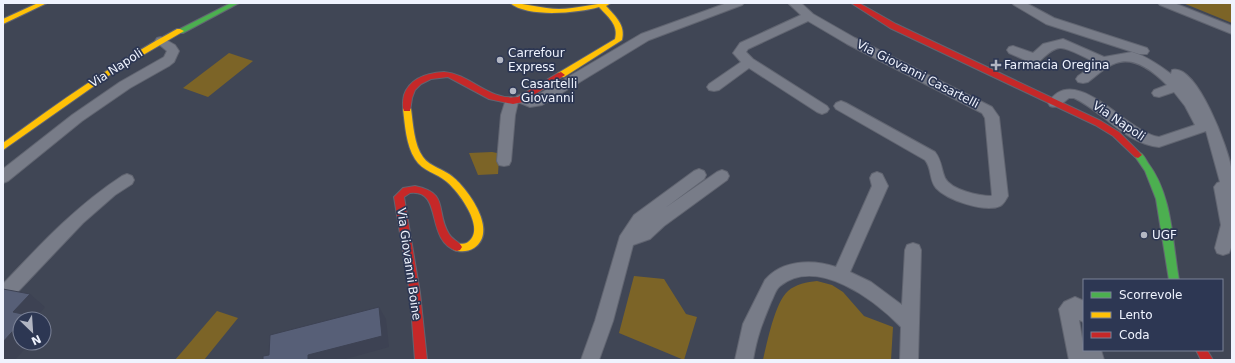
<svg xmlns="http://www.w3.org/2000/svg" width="1235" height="363" font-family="'DejaVu Sans',sans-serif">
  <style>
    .green { fill: #7c6427 }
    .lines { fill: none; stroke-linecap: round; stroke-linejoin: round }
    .street-casing { stroke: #616571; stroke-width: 2 }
    .fast-casing { stroke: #616571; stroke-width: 2 }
    .slow-casing { stroke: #616571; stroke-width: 2 }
    .jam-casing { stroke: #616571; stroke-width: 2 }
    .street { fill: #787c88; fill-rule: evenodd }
    .fast { fill: #4caf50; fill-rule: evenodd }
    .slow { fill: #ffc107; fill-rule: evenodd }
    .jam { fill: #c62828; fill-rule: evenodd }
    .shaded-wall { fill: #3d4253 }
    .building { fill: #575f77; stroke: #3d4253 }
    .poi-dot { fill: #b2b6c3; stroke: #2d3753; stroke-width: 1.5 }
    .labels { text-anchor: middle; stroke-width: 3.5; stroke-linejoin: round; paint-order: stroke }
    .poi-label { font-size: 12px; fill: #eff3fe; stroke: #2d3753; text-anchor: start }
    .street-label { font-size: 12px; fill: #eff3fe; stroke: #2d3753 }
  </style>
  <rect width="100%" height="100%" fill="#404655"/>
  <g class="green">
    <polygon points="1183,3 1232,3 1232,23"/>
    <polygon points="229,53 253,61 208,97 183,88"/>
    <polygon points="492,152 497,153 499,157 498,174 478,175 469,153"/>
    <polygon points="634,276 664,279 686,314 697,317 684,360 619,333"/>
    <path d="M 817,281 L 832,285 L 843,292 L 864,316 L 893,327 L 891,360 L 763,360 C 767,343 775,302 788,291 C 796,284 807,282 817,281 Z"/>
    <polygon points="217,311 238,318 204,360 175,360"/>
  </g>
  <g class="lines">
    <defs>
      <g id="street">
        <polygon points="727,3 744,3 742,5 649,40 542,105 530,107 518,102 515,115 511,161 509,165 504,166 499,165 497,161 501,115 506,99 511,97 515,99 517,96 522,94 534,97 641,34"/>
        <path d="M 788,3 L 801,3 L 813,14 L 855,38 L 992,107 L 999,117 L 1008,196 C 1006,199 1004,204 1000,206 C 985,213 947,200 936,188 C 929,180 932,168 925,160 L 836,109 L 834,106 L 836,103 L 841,101 L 846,103 L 935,152 C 942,161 941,169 945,178 C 951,190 979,196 991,196 L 992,195 L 985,118 L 982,113 L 847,44 L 808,21 L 748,49 L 746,52 L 753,59 L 827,106 L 829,109 L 827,112 L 822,114 L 817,112 L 749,68 L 719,90 L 714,91 L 709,90 L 707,87 L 709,84 L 741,62 L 733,53 L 740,43 L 801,15 Z"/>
        <polygon points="1012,3 1026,3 1054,18 1147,48 1149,51 1147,54 1139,54 1046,24 1014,5"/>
        <polygon points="1158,3 1174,3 1232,26 1232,34 1160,5"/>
        <polygon points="161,37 175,45 179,51 174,62 169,66 130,88 82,121 8,181 3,183 3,169 72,115 120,82 164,57 167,51 155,41 157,38"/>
        <path d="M 1063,39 L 1104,57 L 1132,52 C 1146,56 1159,65 1171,74 L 1172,70 C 1197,63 1229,150 1232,171 C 1233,178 1232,187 1232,195 C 1232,212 1232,228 1232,245 L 1229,253 L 1223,255 L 1217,253 L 1215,248 L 1221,225 L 1214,187 L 1217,183 L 1220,182 L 1206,131 L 1159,147 C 1124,143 1104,112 1074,98 L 1069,98 C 1062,103 1059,109 1050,106 L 1048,103 C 1075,60 1127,133 1159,137 L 1195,125 L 1185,106 L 1174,92 L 1159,97 L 1154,96 L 1152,93 L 1154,90 L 1167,85 C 1154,72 1135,56 1116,63 C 1106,66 1096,76 1088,82 L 1083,83 L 1078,82 L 1076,79 L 1078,76 L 1097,63 C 1090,60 1067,47 1060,48 C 1046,49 1039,69 1026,65 L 1024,62 L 1025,60 L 1009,53 L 1007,50 L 1009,47 L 1013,46 L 1033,53 L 1043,44 Z"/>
        <polygon points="699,169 704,171 706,175 704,179 665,208 717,172 722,170 727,172 729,176 727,180 664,226 650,239 633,245 613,321 599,360 581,360 595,321 620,236 634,215 694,171"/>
        <path d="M 877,172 L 882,174 L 888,186 L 850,272 L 871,282 L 902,305 L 905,250 L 907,245 L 913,243 L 919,245 L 921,250 L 918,360 L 900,360 L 901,327 C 875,300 817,256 780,286 C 775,290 774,297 771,302 C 762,324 757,336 753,360 L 735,360 L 743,324 L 765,280 C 782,260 812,259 836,267 L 872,186 L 870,178 L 872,174 Z"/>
        <path d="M 127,174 L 132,176 L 134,180 L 132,184 L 115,195 L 83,223 L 9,301 L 3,303 L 3,284 C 40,245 76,206 122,176 Z"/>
        <polygon points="1075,297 1084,301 1084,322 1079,320 1084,350 1101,350 1104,360 1069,360 1059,309 1064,302"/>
      </g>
      <g id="fast">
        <polygon points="231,3 239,3 183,33 180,33 176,31"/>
        <path d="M 1138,152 C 1143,153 1145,158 1148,163 C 1173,196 1172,241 1179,280 L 1169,280 L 1156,199 L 1145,171 L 1134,155 Z"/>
      </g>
      <g id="slow">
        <polygon points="38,3 47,3 3,24 3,19"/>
        <path d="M 510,3 C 526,3 542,9 559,9 C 577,9 594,3 611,3 L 606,6 C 615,16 626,25 622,40 L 564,77 L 558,77 L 557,75 L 558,73 L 615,39 C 619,25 608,17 599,7 C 578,13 528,18 510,3 Z"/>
        <path d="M 177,29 L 180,29 L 184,31 L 114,72 L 3,150 L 3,143 C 59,102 116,62 177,29 Z"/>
        <path d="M 407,106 L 411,109 C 413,123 414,145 423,157 C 430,167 444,169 453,177 C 468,189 499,232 474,248 C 468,252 460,252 454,250 L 452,247 L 454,244 C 458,243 464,245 468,242 C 487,229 458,191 447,182 C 437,173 422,171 415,159 C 406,145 405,125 403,109 Z"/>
      </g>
      <g id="jam">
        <polygon points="851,3 859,3 896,24 1101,121 1119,132 1142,155 1138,158 1135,157 1113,136 1095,125 890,28"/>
        <path d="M 444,72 C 471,74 488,101 518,97 L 558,73 L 561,72 L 565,75 L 523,102 L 513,104 L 489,99 L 448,77 L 431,79 L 421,84 L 415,90 L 412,98 L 410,111 L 404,111 C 402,106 403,100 404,95 C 410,78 427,73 444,72 Z"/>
        <path d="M 415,186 C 450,193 435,211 449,234 C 452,240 459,241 462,247 L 460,250 L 457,251 C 424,240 444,189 410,193 L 404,197 L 420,293 L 427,360 L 415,360 L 410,293 L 394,197 L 403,188 Z"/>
        <polygon points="1196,350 1207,350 1213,360 1201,360"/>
      </g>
    </defs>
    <use href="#street" class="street-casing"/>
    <use href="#fast" class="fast-casing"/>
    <use href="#slow" class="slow-casing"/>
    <use href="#jam" class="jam-casing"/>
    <use href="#street" class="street"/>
    <use href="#fast" class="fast"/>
    <use href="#slow" class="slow"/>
    <use href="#jam" class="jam"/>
  </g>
  <g class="shaded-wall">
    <polygon points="30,294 45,307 35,319 23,319 13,312"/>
    <polygon points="379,307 386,319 389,347 342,360 308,360 308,355"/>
    <polygon points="20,323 20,343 30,343 15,360 3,360 3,342"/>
  </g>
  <g class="building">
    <polygon points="3,289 30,294 13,312 27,315 24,319 20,319 20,323 3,342"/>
    <polygon points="379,307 382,336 308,355 308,360 263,360 263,356 269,355 270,335"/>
  </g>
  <g class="poi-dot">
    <circle cx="500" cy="60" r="4"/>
    <path d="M994 59h4v4h4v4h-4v4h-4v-4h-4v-4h4z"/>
    <circle cx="513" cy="91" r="4"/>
    <circle cx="1144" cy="235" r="4"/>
  </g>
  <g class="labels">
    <g class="poi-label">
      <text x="508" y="57">Carrefour<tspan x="508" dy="14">Express</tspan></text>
      <text x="1004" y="69">Farmacia Oregina</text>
      <text x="521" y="88">Casartelli<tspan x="521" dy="14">Giovanni</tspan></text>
      <text x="1152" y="239">UGF</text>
    </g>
    <g class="street-label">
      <text transform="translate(116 68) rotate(-33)" y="4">Via Napoli</text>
      <text transform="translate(918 74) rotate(27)" y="4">Via Giovanni Casartelli</text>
      <text transform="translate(1119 121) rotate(34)" y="4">Via Napoli</text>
      <text transform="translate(409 264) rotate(82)" y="4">Via Giovanni Boine</text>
    </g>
  </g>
  <rect width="1235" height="363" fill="none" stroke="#eff3fe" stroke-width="8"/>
  <rect x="1083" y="279" width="140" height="72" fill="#2d3753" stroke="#7b8297"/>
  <rect x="1091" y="292" width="20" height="6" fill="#4caf50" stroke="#7b8297"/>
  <text x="1119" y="299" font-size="12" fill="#eff3fe">Scorrevole</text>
  <rect x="1091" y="312" width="20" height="6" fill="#ffc107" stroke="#7b8297"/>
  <text x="1119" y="319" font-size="12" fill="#eff3fe">Lento</text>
  <rect x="1091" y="332" width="20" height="6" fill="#c62828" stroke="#7b8297"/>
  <text x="1119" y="339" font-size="12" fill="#eff3fe">Coda</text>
  <g transform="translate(32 331) rotate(155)"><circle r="19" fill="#2d3753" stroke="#7b8297"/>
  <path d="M0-3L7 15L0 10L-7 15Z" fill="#b2b6c3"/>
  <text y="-6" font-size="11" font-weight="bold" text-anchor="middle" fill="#eff3fe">N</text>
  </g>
</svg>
